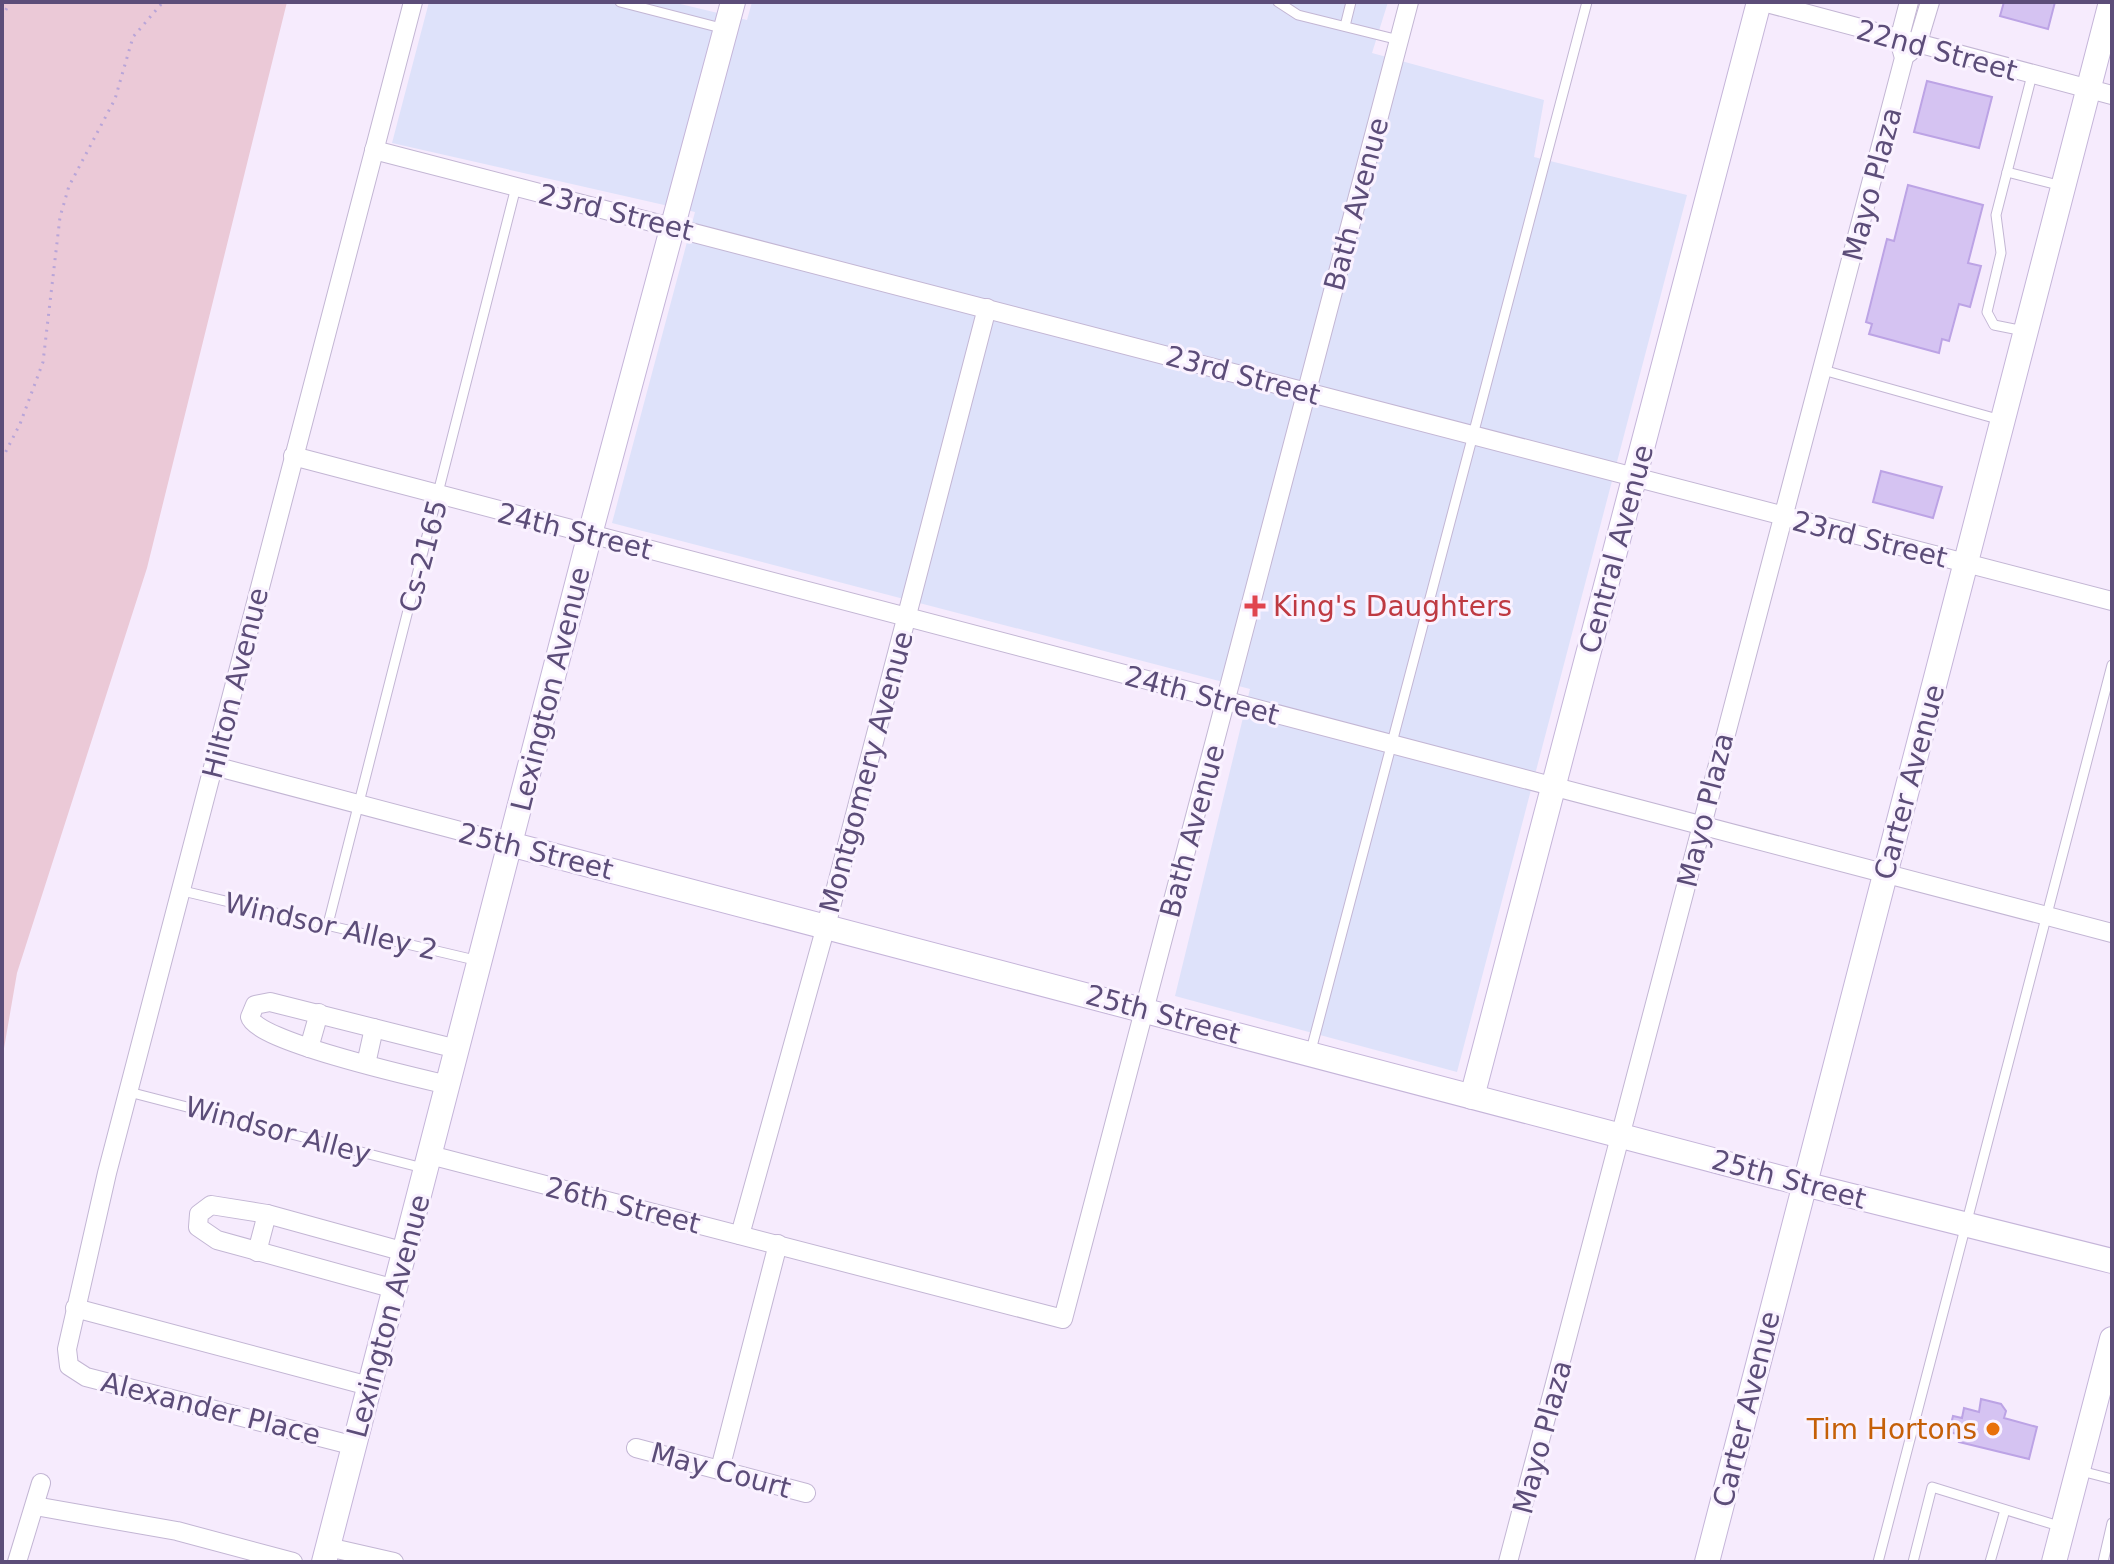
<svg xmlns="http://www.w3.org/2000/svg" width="2114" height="1564" font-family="'DejaVu Sans',sans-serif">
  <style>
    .medical { fill: #dee2fa }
    .green { fill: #ebc9d7 }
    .building { fill: #d5c3f2; stroke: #bca3e5; stroke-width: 2 }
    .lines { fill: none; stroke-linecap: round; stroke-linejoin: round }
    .lane-casing { stroke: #c3b6d4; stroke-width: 11 }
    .street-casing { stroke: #c3b6d4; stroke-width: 20 }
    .secondary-casing { stroke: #c5b5d9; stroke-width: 26 }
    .path { stroke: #b9a5d8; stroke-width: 3; stroke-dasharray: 2 6; stroke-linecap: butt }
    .lane { stroke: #fff; stroke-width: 9 }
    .street { stroke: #fff; stroke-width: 18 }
    .secondary { stroke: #fff; stroke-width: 24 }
    .health-dot { fill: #e0444e; stroke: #faf2ff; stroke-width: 3 }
    .food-dot { fill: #e8710a; stroke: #faf2ff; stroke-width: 3 }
    .labels { text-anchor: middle; stroke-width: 6; stroke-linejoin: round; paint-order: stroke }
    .street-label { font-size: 28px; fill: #5c4d79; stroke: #faf2ff }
    .health-label { font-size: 28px; fill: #be3a42; stroke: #faf2ff; text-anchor: start }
    .food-label { font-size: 28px; fill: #c56008; stroke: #faf2ff; text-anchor: end }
  </style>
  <rect width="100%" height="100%" fill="#f6ebfd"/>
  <polygon class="medical" points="429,2 672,2 747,20 752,2 1388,2 1372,53 1544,100 1534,157 1687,195 1457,1072 1175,996 1250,689 612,523 695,212 392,143"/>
  <polygon class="green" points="2,2 287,2 147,568 17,973 2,1060"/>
  <g class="building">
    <polygon points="2004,2 2055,2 2048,29 2000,16"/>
    <polygon points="1927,81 1992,97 1979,148 1914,132"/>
    <polygon points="1908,185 1983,205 1968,263 1981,266 1970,307 1959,304 1949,341 1942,339 1939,353 1869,334 1872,324 1866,322 1887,239 1894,241"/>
    <polygon points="1881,471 1942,487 1933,518 1873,502"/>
    <polygon points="1981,1399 2001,1404 2006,1411 2004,1418 2037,1427 2029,1459 1959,1442 1961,1435 1949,1432 1953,1416 1962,1418 1964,1408 1979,1412"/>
  </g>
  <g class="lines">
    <defs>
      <g id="lane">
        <polyline points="620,2 725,29"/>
        <polyline points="1278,2 1298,15 1399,40"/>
        <polyline points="1345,26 1351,2"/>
        <polyline points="2007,172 2062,186"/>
        <polyline points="2024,331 1994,325 1987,312 2001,253 1996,215 2032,75"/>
        <polyline points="1823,370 2001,420"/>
        <polyline points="183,891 479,961"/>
        <polyline points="328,924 516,187"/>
        <polyline points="1310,1054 1587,2"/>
        <polyline points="129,1092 423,1168"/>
        <polyline points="2081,1471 2112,1479"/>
        <polyline points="1878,1562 2112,665"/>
        <polyline points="1913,1562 1932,1487 2062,1527"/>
        <polyline points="1990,1562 2005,1510"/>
        <polyline points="2103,1562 2112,1523"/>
      </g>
      <g id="street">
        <polyline points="1763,2 2112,95"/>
        <polyline points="1909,53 1917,45 1930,2"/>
        <polyline points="374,150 2112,601"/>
        <polyline points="293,456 2112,933"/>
        <polyline points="214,766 510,844"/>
        <polyline points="309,1048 319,1013"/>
        <polyline points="366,1064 374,1028"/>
        <path d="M 448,1085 C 418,1078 255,1041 250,1017 L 255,1005 L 270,1002 L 457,1049"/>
        <polyline points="430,1155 1063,1319 1409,2"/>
        <polyline points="740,1235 826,926 987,308"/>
        <polyline points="257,1252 267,1214"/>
        <polyline points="395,1289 217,1240 198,1227 199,1214 211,1205 267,1214 405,1252"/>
        <polyline points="75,1308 369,1386"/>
        <polyline points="355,1446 86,1377 69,1366 67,1349 107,1173 413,2"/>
        <polyline points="636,1448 806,1493"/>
        <polyline points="720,1469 778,1244"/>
        <polyline points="35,1506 177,1531 293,1562"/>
        <polyline points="328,1547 394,1562"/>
        <polyline points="17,1562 41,1483"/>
        <polyline points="1508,1562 1904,58 1899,40 1909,2"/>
      </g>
      <g id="secondary">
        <polyline points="510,844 1804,1184 2112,1261"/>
        <polyline points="1472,1097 1759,2"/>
        <polyline points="324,1562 590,534 733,2"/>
        <polyline points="1707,1562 2111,2"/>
        <polyline points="2054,1562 2112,1339"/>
      </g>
    </defs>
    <use href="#lane" class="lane-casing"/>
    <use href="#street" class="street-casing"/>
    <use href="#secondary" class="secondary-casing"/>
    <g class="path">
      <polyline points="2,17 10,2"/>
      <polyline points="2,459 20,424 43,362 60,217 69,186 115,99 133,37 163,2"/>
    </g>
    <use href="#lane" class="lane"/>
    <use href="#street" class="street"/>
    <use href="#secondary" class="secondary"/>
  </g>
  <path class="health-dot" d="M1251 594h8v8h8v8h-8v8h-8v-8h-8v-8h8z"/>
  <circle class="food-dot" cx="1993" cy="1429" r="8"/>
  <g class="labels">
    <g class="street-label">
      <text transform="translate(1937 50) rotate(15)" y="10">22nd Street</text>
      <text transform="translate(1872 184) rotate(-75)" y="10">Mayo Plaza</text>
      <text transform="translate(1356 204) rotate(-75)" y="10">Bath Avenue</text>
      <text transform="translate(616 212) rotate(14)" y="10">23rd Street</text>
      <text transform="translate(1243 375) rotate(15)" y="10">23rd Street</text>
      <text transform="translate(575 531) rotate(14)" y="10">24th Street</text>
      <text transform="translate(1870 539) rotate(14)" y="10">23rd Street</text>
      <text transform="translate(1616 549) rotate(-75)" y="10">Central Avenue</text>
      <text transform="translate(423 556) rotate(-75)" y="10">Cs-2165</text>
      <text transform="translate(235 683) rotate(-76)" y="10">Hilton Avenue</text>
      <text transform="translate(550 689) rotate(-76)" y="10">Lexington Avenue</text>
      <text transform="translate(1202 695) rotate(15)" y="10">24th Street</text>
      <text transform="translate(866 772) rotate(-75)" y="10">Montgomery Avenue</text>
      <text transform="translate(1909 782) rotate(-75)" y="10">Carter Avenue</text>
      <text transform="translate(1705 810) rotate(-76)" y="10">Mayo Plaza</text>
      <text transform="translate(1192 831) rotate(-75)" y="10">Bath Avenue</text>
      <text transform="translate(536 851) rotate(14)" y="10">25th Street</text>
      <text transform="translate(331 926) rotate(13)" y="10">Windsor Alley 2</text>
      <text transform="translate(1163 1014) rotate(15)" y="10">25th Street</text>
      <text transform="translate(278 1130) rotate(15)" y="10">Windsor Alley</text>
      <text transform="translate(1789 1179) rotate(15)" y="10">25th Street</text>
      <text transform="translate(623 1205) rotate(14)" y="10">26th Street</text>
      <text transform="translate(388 1316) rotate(-75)" y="10">Lexington Avenue</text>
      <text transform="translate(211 1408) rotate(14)" y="10">Alexander Place</text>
      <text transform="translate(1746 1409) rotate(-76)" y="10">Carter Avenue</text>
      <text transform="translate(1542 1437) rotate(-75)" y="10">Mayo Plaza</text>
      <text transform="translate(721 1470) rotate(15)" y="10">May Court</text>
    </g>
    <g class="health-label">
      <text x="1273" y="616">King's Daughters</text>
    </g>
    <g class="food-label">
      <text x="1977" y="1439">Tim Hortons</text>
    </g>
  </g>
  <rect width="2114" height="1564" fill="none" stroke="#5c4d79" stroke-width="8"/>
</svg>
